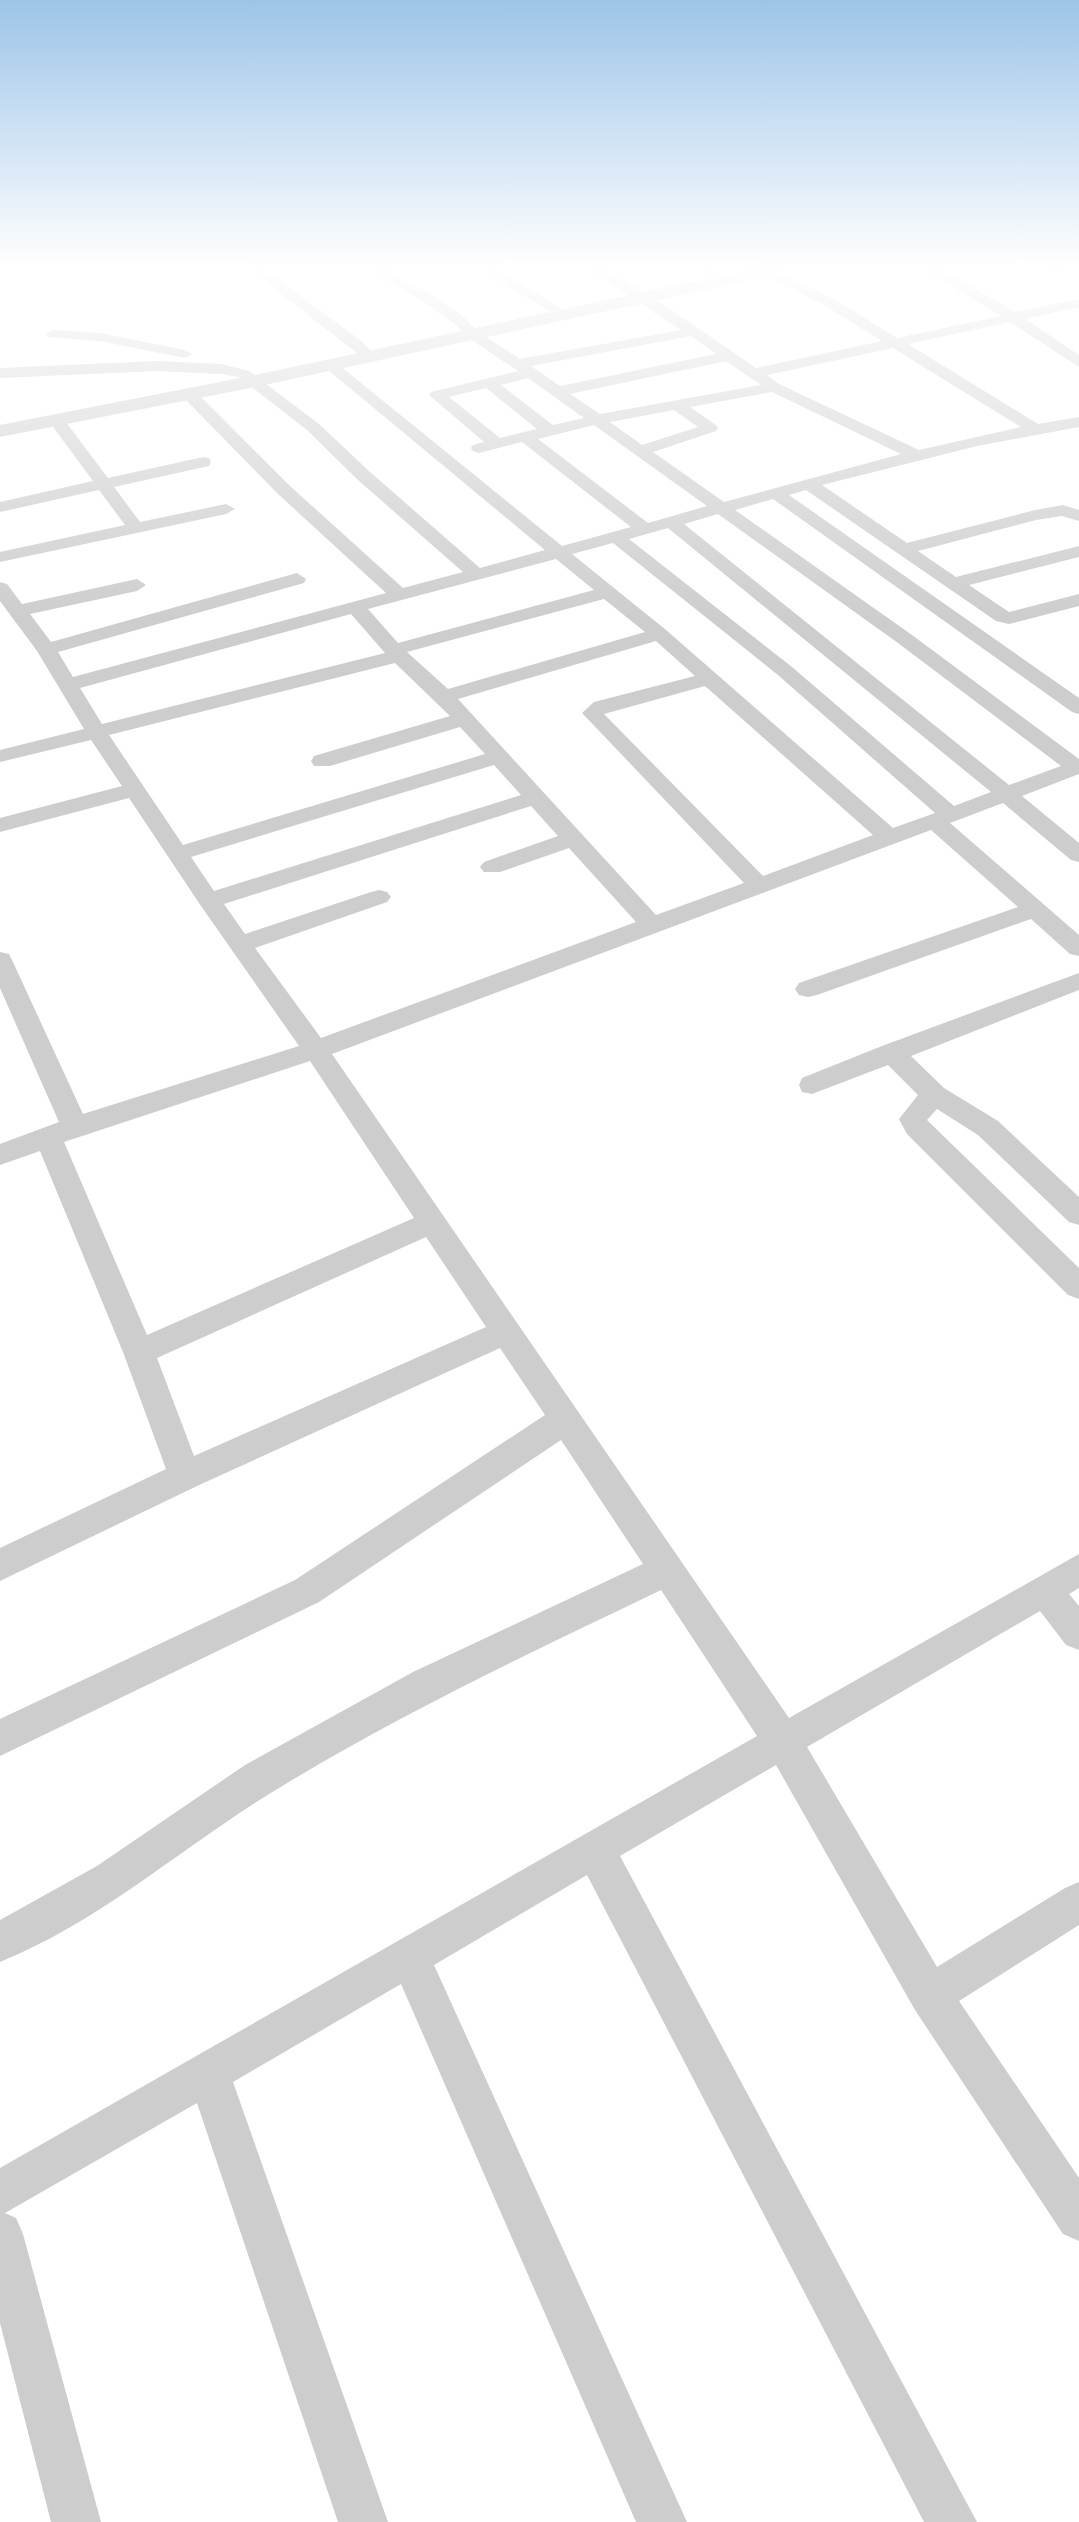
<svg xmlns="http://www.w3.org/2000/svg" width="1079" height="2522" font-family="'Alegreya Sans',sans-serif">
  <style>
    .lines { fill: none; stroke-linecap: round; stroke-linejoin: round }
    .minor { fill: #cdcdcd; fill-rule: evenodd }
    .tertiary { fill: #cdcdcd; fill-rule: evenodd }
  </style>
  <rect width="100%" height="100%" fill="#fff"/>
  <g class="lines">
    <g class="minor">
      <polygon points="246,267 262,267 361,341 377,356 375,359 365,359"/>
      <path d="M 365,267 L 382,267 L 435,297 L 464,317 L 477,331 L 520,359 L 681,330 L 584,267 L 601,267 L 648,294 L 756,368 L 882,341 L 824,305 L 763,274 L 761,271 L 766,267 L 834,299 L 897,338 L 1001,316 L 920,267 L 938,267 L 1015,312 L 1079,299 L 1079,307 L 1025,319 L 1079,355 L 1079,367 L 1010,322 L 908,344 L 1038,424 L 1079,417 L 1079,427 L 977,446 L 822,485 L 907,543 L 1035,510 L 1063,505 L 1079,510 L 1079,521 L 1062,516 L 1036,520 L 918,551 L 956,577 L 1079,546 L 1079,557 L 969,585 L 1009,612 L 1079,594 L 1079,606 L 1009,624 L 996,621 L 806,490 L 789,495 L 1079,698 L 1079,714 L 1072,712 L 773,499 L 735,510 L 912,635 L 1079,759 L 1079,774 L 1022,796 L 1079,843 L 1079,862 L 1071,860 L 1003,803 L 950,823 L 1079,935 L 1079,956 L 1070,954 L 1031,919 L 817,995 L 808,997 L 799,995 L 795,989 L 799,983 L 1018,907 L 931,830 L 332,1054 L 789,1718 L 1079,1554 L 1079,1588 L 1069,1594 L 1079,1606 L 1079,1650 L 1066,1645 L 1040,1611 L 807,1747 L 937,1967 L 1065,1888 L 1079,1882 L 1079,1925 L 959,2001 L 1079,2178 L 1079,2241 L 1063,2234 L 915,2010 L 776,1765 L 620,1856 L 977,2522 L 924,2522 L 587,1875 L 434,1965 L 687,2522 L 636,2522 L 401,1984 L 233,2082 L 388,2522 L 338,2522 L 197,2103 L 5,2213 L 16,2218 L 23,2234 L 101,2522 L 51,2522 L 0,2323 L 0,2168 L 757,1736 L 661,1590 C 530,1653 398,1715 274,1791 C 182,1847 101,1921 0,1962 L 0,1920 L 97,1866 L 245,1765 L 413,1672 L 643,1564 L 561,1440 L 319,1602 L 0,1756 L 0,1719 L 295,1580 L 545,1415 L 500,1348 L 197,1486 L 0,1581 L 0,1548 L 166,1469 L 123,1352 L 40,1151 L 0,1165 L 0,1144 L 59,1122 L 0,988 L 0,952 L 9,954 L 12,960 L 83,1114 L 299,1046 L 201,906 L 129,798 L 0,832 L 0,818 L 122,786 L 91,740 L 0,762 L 0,750 L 84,729 L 37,651 L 0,601 L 0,582 L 7,584 L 22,604 L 137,579 L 146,585 L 137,591 L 30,614 L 51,642 L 297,573 L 306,579 L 304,583 L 58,652 L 73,677 L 386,593 L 278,494 L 183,397 L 181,394 L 189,389 L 195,391 L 290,486 L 403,588 L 463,572 L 358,480 L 307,430 L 239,377 L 221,374 L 157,371 L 0,378 L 0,368 L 157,361 L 221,364 L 249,371 L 319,424 L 370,472 L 480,568 L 545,550 L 321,364 L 324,361 L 334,361 L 562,546 L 631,527 L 522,442 L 479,453 L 473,451 L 471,448 L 473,445 L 484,442 L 429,395 L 431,392 L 518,371 L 467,337 L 454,323 L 425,303 ZM 691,336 L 716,354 L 560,386 L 531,366 ZM 893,348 L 1021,427 L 919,450 L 779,384 L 767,375 ZM 726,361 L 761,385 L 600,414 L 570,394 ZM 528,378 L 584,418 L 553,425 L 501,385 ZM 486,388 L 537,429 L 500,438 L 449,397 ZM 772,392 L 901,454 L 724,502 L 653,452 L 716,431 L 718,428 L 716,425 L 690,407 ZM 674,410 L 698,427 L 642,445 L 610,422 ZM 594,425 L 707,506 L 648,523 L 538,439 ZM 718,514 L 898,643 L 1061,766 L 1009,785 L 684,524 ZM 668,528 L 991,792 L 954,806 L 792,667 L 629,539 ZM 613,543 L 778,675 L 935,813 L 893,828 L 666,630 L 572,554 ZM 556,559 L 594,590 L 398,643 L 368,609 ZM 604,599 L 645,632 L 448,689 L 407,652 ZM 351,614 L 385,653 L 102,724 L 80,688 ZM 656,641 L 695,676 L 594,702 L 582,713 L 744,883 L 656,915 L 458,699 ZM 395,663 L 450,716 L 314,756 L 311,761 L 314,766 L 330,766 L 460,727 L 485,754 L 183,845 L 109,735 ZM 705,686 L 873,835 L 763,876 L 604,714 ZM 494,765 L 521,795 L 214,891 L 191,857 ZM 531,806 L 558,836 L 484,862 L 480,867 L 484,872 L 500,872 L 569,848 L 636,922 L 321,1038 L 255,948 L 387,902 L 391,897 L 387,892 L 379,890 L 371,892 L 245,934 L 224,904 ZM 310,1061 L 414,1218 L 147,1335 L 64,1142 ZM 426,1237 L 486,1327 L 194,1456 L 157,1358 Z"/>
      <polygon points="477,267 494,267 570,314 568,317 558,317"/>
      <polygon points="694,267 711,267 729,280 722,284"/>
      <polygon points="1048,267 1070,267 1063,271 1049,272"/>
      <polygon points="53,330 100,333 185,350 192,354 185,358 100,341 48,337 46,334"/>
      <polygon points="56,415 62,417 108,478 203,457 209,458 211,462 209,466 114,487 140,522 226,504 235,509 226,514 0,562 0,552 125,525 99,490 0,512 0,502 93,481 48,420"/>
      <polygon points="1079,973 1079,990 911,1056 944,1088 998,1121 1079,1197 1079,1225 1069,1222 978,1135 937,1109 927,1120 1079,1268 1079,1299 1068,1295 907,1134 899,1119 918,1095 888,1065 812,1094 802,1092 799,1085 802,1078 882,1046"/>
    </g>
    <polygon class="tertiary" points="762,267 795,267 787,272 255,387 0,437 0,425 255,375"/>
  </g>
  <linearGradient id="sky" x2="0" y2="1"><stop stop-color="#9dc5e8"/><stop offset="0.43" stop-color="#fff"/><stop offset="1" stop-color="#fff" stop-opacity="0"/></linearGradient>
  <rect width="1079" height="620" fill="url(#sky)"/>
</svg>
